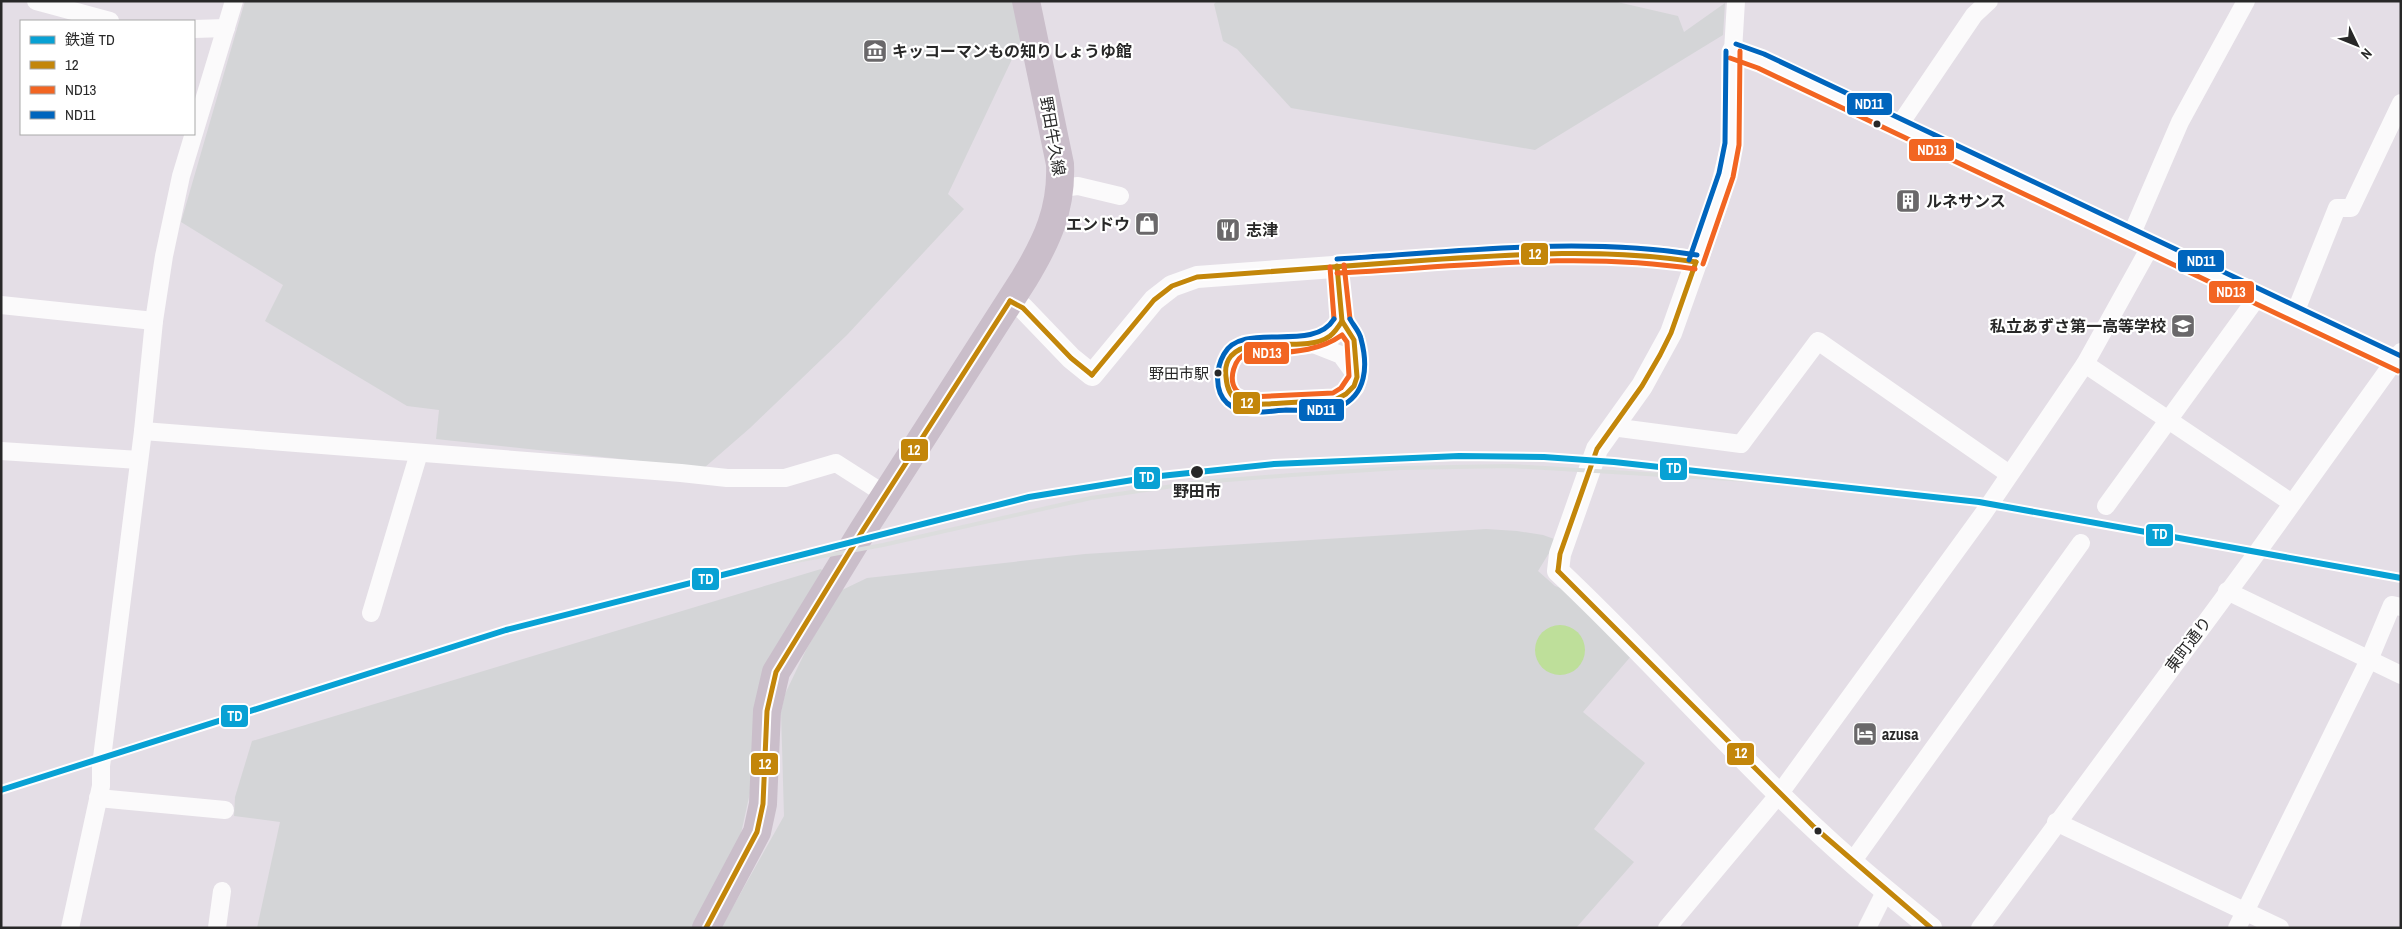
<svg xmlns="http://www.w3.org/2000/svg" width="2402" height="929" font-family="'Archivo Narrow','Noto Sans JP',sans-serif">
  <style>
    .industrial { fill: #d4d5d7 }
    .water { fill: #bedf9a }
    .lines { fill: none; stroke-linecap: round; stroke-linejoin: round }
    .minor { stroke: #fbfafb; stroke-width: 18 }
    .tertiary { stroke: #fbfafb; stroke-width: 22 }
    .primary { stroke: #cabeca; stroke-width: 28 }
    .rail { stroke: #dcdddd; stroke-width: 4 }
    .bus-1-casing { stroke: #fff; stroke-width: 9 }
    .bus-2-casing { stroke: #fff; stroke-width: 9 }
    .bus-3-casing { stroke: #fff; stroke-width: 9 }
    .bus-1 { stroke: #c3860a; stroke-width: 5 }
    .bus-2 { stroke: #f26522; stroke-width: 5 }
    .bus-3 { stroke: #0065bd; stroke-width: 5 }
    .rail-1-casing { stroke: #fff; stroke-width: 10 }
    .rail-1 { stroke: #08a1d4; stroke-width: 6 }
    .bus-dot { fill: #282828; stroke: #fff; stroke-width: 2 }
    .labels { text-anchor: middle; stroke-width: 4.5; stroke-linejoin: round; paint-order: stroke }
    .bus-label { font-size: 15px; fill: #282828; stroke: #fff; text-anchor: end }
    .poi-label { font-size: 16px; font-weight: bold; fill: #282828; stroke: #fff; text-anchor: start }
    .street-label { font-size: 16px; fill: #282828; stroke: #fff }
    .stop-label { font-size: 16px; font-weight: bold; fill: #282828; stroke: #fff }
    .line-badge { stroke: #fff; stroke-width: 2 }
    .badge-label { font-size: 14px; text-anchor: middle; font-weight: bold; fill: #fff }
  </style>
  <rect width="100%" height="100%" fill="#e4dee6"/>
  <g class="industrial">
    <polygon points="245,1 1014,1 1023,36 948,194 964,209 847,335 750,428 704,468 436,439 439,410 407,406 265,321 283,285 181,222"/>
    <polygon points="1217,1 1613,1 1678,16 1684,32 1725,3 1723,35 1535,150 1291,108 1237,49 1223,41 1214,4"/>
    <polygon points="1486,529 1517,531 1543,535 1557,540 1538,571 1555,586 1566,590 1632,655 1583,712 1645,763 1594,829 1634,862 1576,928 721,928 784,816 781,712 785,694 806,650 840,591 867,578 1085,554"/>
    <polygon points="821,569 825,574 785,634 740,838 695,928 257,928 280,822 234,816 235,797 252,741"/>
  </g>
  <circle class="water" cx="1560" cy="650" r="25"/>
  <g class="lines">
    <g class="minor">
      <polyline points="36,1 110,21"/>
      <polyline points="194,29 226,28"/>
      <polyline points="1733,51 1736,1"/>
      <polyline points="1898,127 1974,15 1989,1"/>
      <polyline points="1061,188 1078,186 1120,196"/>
      <polyline points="2130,238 2180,122 2246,1"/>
      <polyline points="1,305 154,321"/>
      <polyline points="2295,313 2337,208 2351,208 2401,103"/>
      <polyline points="1308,342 1341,355 1357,377"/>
      <polyline points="2085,364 2292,503"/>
      <polyline points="1612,427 1741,444 1818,341 2009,474"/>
      <polyline points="143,431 681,473 727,478 785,478 836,463 886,495"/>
      <polyline points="1,451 139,460"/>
      <polyline points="2106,506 2259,295"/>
      <polyline points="2227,591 2401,675"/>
      <polyline points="371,613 419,453"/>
      <polyline points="98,798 225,810"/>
      <polyline points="2056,822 2280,928"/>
      <polyline points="1852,862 2081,543"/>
      <polyline points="70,928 101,786 101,766 143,431 154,321 164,256 181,176 234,1"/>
      <polyline points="217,928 222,891"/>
      <polyline points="1667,928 1780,793 1983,514 2085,364 2150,247"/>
      <polyline points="1867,928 1886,890"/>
      <polyline points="1980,928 2251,561 2401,352"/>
      <polyline points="2237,928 2369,660 2392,605 2401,607"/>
    </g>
    <g class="tertiary">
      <path d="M 1337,266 L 1342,321 L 1354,340 L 1357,377 L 1354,386 L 1346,394 L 1335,400 L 1248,405 L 1233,398 L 1227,390 L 1225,369 L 1231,356 L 1245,346 C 1269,345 1304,347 1327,338 C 1334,335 1338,327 1342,321"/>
      <path d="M 1010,301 L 1023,308 L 1071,358 L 1092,375 L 1154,300 L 1172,286 L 1197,277 C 1288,270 1379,263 1470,257 C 1545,253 1621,248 1696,262"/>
      <path d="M 1931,928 C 1905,906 1878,885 1852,862 C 1748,771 1658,665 1558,571 L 1560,554 L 1597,449 L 1642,386 L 1671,333 L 1718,201 L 1732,144 L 1733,51 L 1761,61 C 1973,165 2188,261 2401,364"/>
    </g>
    <path class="primary" d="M 706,928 L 757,832 L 763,804 L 767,711 L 776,672 L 863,530 L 1024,279 C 1047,241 1062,209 1060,164 L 1026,1"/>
    <polyline class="rail" points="725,574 883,545 1091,498 1201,482 1292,475 1400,468 1510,466 1845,486"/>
    <defs>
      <g id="bus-1">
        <polyline points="1337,266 1342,321"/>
        <polyline points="1010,301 1023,308 1071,358 1092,375"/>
        <path d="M 1342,321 L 1354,340 L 1357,377 L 1354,386 L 1346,394 L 1335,400 C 1312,401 1289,403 1266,404 C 1243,405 1228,403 1226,377 C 1225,370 1226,362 1231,356 C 1252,332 1304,355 1330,336 C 1335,332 1339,326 1342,321 Z"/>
        <path d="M 1092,375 L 1154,300 L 1172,286 L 1197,277 C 1274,271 1351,265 1428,260 C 1517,254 1607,248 1696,262"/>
        <polyline points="1558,571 1814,827 1931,928"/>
        <polyline points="1558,571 1560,554 1597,449 1642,386 1660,355 1671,333 1696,262"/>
        <polyline points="706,928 757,832 763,804 767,711 776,672 863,530 1010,301"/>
      </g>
      <g id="bus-2">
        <polyline points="1730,58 1758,68 2398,371"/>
        <polyline points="1703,264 1733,177 1739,145 1740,51"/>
        <polyline points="1344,265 1350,319"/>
        <polyline points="1330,267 1334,319"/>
        <path d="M 1337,273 C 1456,267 1577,251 1695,269"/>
        <path d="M 1342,335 L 1347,342 L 1349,376 L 1341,388 L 1333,393 L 1249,397 C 1245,395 1239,394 1236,390 C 1228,379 1234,358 1247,353 C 1254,351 1264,353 1271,353 C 1296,352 1321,350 1342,335 Z"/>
      </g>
      <g id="bus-3">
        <polyline points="1736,44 1764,54 2401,356"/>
        <path d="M 1337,259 C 1456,252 1578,236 1697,255"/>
        <polyline points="1689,260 1719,173 1725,143 1726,51"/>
        <path d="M 1334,319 C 1313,354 1242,320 1224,354 C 1216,368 1214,391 1227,403 C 1243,417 1267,411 1286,410 C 1300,410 1326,412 1339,407 C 1367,395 1368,365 1361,339 C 1360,332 1353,325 1350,319"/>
      </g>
    </defs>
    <use href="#bus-1" class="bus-1-casing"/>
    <use href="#bus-2" class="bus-2-casing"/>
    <use href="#bus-3" class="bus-3-casing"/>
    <use href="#bus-1" class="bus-1"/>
    <use href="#bus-2" class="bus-2"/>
    <use href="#bus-3" class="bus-3"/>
    <defs>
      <polyline id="rail-1" points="1,790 506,630 1029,497 1151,477 1274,464 1459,456 1544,457 1614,462 1979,502 2401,578"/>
    </defs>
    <use href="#rail-1" class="rail-1-casing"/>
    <use href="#rail-1" class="rail-1"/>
  </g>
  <defs>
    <symbol id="museum-square" viewBox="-11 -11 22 22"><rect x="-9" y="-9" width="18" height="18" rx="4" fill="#6a686a" stroke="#fff"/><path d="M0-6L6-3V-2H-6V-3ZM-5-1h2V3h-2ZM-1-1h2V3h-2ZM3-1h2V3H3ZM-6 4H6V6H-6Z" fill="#fff"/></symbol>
    <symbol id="building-square" viewBox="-11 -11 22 22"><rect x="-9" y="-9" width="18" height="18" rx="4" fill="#6a686a" stroke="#fff"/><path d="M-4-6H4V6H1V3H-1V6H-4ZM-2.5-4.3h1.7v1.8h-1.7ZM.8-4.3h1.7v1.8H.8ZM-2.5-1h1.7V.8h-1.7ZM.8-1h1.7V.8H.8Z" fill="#fff"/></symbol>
    <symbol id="shop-square" viewBox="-11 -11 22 22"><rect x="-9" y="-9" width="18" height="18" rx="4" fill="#6a686a" stroke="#fff"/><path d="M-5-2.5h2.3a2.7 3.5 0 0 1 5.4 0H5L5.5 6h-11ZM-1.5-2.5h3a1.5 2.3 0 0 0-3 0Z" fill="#fff"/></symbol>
    <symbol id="restaurant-square" viewBox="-11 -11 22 22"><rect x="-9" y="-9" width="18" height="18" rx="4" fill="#6a686a" stroke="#fff"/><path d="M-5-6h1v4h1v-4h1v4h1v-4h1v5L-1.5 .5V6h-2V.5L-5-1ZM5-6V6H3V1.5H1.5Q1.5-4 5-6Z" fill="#fff"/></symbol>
    <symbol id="school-square" viewBox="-11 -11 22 22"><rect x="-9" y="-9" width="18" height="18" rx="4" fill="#6a686a" stroke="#fff"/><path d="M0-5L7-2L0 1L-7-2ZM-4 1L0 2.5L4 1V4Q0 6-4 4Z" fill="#fff"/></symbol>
    <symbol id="hotel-square" viewBox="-11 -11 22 22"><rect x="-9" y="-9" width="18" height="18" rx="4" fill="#6a686a" stroke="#fff"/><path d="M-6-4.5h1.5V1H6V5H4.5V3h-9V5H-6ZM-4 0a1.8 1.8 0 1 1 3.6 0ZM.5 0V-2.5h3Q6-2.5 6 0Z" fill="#fff"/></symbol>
  </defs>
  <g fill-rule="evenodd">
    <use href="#museum-square" x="861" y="37" width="28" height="28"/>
    <use href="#building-square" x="1894" y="187" width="28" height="28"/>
    <use href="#shop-square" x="1133" y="210" width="28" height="28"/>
    <use href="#restaurant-square" x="1214" y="216" width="28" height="28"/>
    <use href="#school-square" x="2169" y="312" width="28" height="28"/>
    <use href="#hotel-square" x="1851" y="720" width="28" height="28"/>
  </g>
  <g class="bus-dot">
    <circle cx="1877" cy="124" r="4.5"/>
    <circle cx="1218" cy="373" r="4.5"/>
    <circle cx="1197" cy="472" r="7"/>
    <circle cx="1818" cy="831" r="4.5"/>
  </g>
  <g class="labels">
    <g class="bus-label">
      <text x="1209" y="379">野田市駅</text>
    </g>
    <g class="poi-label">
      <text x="892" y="57">キッコーマンもの知りしょうゆ館</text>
      <text x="1926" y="207">ルネサンス</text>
      <text x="1130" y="230" text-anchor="end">エンドウ</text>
      <text x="1246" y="236">志津</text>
      <text x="2166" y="332" text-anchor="end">私立あずさ第一高等学校</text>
      <text x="1882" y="740">azusa</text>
    </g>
    <g class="street-label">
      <text transform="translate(1053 136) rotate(80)" y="6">野田牛久線</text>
      <text transform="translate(2188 644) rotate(-53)" y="6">東町通り</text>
    </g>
    <g class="stop-label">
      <text x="1197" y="497">野田市</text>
    </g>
  </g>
  <g class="line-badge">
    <rect x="1846" y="92" width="47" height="24" rx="5" fill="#0065bd"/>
    <rect x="1908" y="138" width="47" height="24" rx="5" fill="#f26522"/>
    <rect x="1520" y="242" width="29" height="24" rx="5" fill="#c3860a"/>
    <rect x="2177" y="249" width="48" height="24" rx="5" fill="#0065bd"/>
    <rect x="2208" y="280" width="47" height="24" rx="5" fill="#f26522"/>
    <rect x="1243" y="341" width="47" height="24" rx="5" fill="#f26522"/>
    <rect x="1232" y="391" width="29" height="24" rx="5" fill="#c3860a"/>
    <rect x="1298" y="398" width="47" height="24" rx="5" fill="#0065bd"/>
    <rect x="900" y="438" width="29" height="24" rx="5" fill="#c3860a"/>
    <rect x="1659" y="457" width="29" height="24" rx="5" fill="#08a1d4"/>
    <rect x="1133" y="466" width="28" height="24" rx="5" fill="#08a1d4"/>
    <rect x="2145" y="523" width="29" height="24" rx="5" fill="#08a1d4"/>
    <rect x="691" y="567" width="29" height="24" rx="5" fill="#08a1d4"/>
    <rect x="220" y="704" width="29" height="24" rx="5" fill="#08a1d4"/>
    <rect x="1726" y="742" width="29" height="24" rx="5" fill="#c3860a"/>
    <rect x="750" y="752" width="29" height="24" rx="5" fill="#c3860a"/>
  </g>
  <g class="badge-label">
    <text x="1869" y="109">ND11</text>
    <text x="1932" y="155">ND13</text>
    <text x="1535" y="259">12</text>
    <text x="2201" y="266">ND11</text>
    <text x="2231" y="297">ND13</text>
    <text x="1267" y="358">ND13</text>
    <text x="1247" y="408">12</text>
    <text x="1321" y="415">ND11</text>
    <text x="914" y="455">12</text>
    <text x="1674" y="473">TD</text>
    <text x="1147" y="482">TD</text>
    <text x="2160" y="539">TD</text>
    <text x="706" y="584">TD</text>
    <text x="235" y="721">TD</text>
    <text x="1741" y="758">12</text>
    <text x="765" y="769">12</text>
  </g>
  <rect width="2402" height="929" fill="none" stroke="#282828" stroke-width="5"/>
  <rect x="20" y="20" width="175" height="115" fill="#ffffff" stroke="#a9a9a9"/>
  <rect x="30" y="36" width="25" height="8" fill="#08a1d4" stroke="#a9a9a9"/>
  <text x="65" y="45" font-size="15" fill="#282828">鉄道 TD</text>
  <rect x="30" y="61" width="25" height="8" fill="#c3860a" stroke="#a9a9a9"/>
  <text x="65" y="70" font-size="15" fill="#282828">12</text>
  <rect x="30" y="86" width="25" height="8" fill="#f26522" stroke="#a9a9a9"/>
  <text x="65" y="95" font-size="15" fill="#282828">ND13</text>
  <rect x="30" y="111" width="25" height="8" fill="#0065bd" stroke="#a9a9a9"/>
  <text x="65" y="120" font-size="15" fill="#282828">ND11</text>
  <g transform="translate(2357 45) rotate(133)" stroke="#ffffff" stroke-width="4" paint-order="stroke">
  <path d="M0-4L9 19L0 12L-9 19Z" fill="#282828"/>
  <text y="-8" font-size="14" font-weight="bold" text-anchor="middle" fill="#282828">N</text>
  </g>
</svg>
